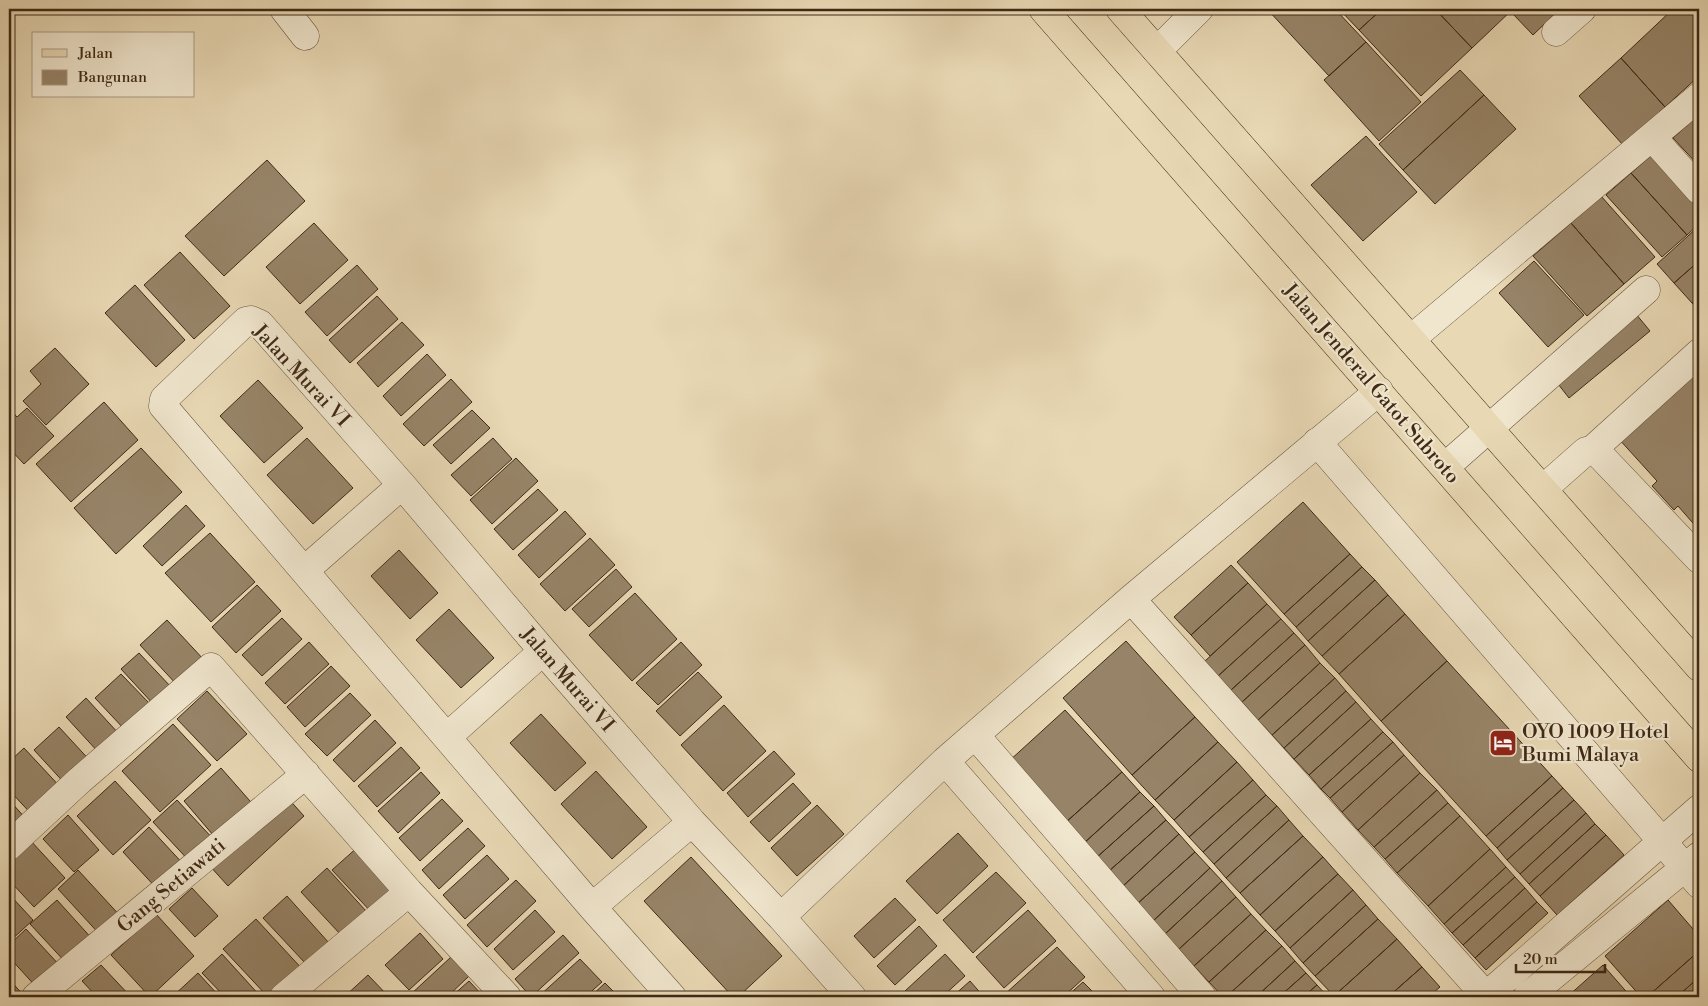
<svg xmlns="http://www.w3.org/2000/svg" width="1708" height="1006" viewBox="0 0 1708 1006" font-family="'Libre Bodoni',serif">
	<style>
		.building { fill: #978468; stroke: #3f2a16 }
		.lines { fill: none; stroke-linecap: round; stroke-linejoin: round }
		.minor-casing { stroke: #69563e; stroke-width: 29 }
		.major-casing { stroke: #3f2a16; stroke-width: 29 }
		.minor { stroke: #f0e6ce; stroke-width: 28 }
		.major { stroke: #e8d8b4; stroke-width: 28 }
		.labels { text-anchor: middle; stroke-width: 4.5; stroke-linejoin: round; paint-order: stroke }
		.street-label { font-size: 20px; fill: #3f2a16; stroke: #f0e6ce }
		.poi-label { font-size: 20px; fill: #3f2a16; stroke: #f0e6ce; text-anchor: start }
	</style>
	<rect width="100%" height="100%" fill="#e8d8b4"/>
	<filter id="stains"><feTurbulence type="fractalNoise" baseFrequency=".004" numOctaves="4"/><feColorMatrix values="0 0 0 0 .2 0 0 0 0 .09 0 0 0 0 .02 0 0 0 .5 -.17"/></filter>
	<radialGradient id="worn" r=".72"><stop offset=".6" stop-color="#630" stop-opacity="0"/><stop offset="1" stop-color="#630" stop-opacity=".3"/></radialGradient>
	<path class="building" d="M9,9h8l-8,7z
		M1267,9h68l31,33 -37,34z
		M1339,9h43l-23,21z
		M1382,9h53l37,39 -51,48 -62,-66z
		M1435,9h78l-41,39z
		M1519,9h41l-27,26 -20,-21z
		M1673,9h17l9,9v58l-34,31 -44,-49z
		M1690,9h9v9z
		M1366,42l55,60 -42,39 -55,-61z
		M1621,58l44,49 -42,38 -44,-49z
		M1460,70l24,25 -81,75 -24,-26z
		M1484,95l32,34 -81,75 -32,-34z
		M1696,117l3,4v45l-26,-28z
		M1366,136l51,56 -54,49 -52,-56z
		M1654,153l45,51v20l-12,11 -56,-62z
		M267,160l38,41 -81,75 -39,-40z
		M1631,173l56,62 -25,22 -56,-62z
		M1601,196l54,61 -31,27 -53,-61z
		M314,223l34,37 -48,44 -34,-37z
		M1571,223l53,61 -37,32 -54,-60z
		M1699,226v35l-25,22 -17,-19z
		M180,252l50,54 -36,33 -50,-54z
		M1534,261l50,54 -36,32 -49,-54z
		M1699,261v35l-7,7 -18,-20z
		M357,265l21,24 -51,47 -22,-24z
		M135,285l50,55 -29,27 -51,-54z
		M377,296l21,23 -48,44 -21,-23z
		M1699,296v15l-7,-8z
		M1631,308l19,23 -81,67 -18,-23z
		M402,322l22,23 -46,42 -21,-24z
		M55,348l34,36 -43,41 -23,-24 18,-17 -11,-13z
		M427,354l19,21 -45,41 -18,-20z
		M1699,364v166l-21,-24 -4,4 -22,-24 5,-5 -39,-43z
		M451,379l21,23 -48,44 -21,-22z
		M258,380l45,48 -39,35 -44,-47z
		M104,402l34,38 -67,62 -35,-38z
		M9,408l8,9 10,-9 27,28 -30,28 -15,-16z
		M472,410l18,18 -39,36 -18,-19z
		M307,438l46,50 -40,36 -46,-49z
		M493,438l19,21 -41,37 -20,-21z
		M141,448l41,44 -66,62 -42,-46z
		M516,458l22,23 -46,43 -22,-24z
		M538,489l20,21 -45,40 -19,-21z
		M1303,502l47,52 -66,60 -47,-52z
		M186,505l19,21 -43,40 -19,-20z
		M565,511l21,23 -47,44 -21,-23z
		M210,533l45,49 -44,40 -46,-49z
		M590,538l25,27 -50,46 -25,-27z
		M399,550l39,43 -28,26 -39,-43z
		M1350,554l12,13 -66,60 -12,-13z
		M1231,565l17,18 -57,52 -17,-18z
		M1362,567l13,13 -67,61 -12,-14z
		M616,569l16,18 -43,40 -17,-18z
		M1375,580l13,15 -66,61 -14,-15z
		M1248,583l19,21 -57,52 -19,-21z
		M257,585l24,26 -45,42 -24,-26z
		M635,593l42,46 -45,42 -43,-46z
		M1388,595l17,19 -66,60 -17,-18z
		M1267,604l14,15 -63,57 -13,-15z
		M449,609l45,49 -33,30 -45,-48z
		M1405,614l42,47 -66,60 -42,-47z
		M282,618l20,21 -40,37 -20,-21z
		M1281,619l13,14 -63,57 -13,-14z
		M167,620l38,41 -27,25 -38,-41z
		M1294,633l11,12 -63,57 -11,-12z
		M1126,641l69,76 -63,58 -69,-77z
		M309,642l20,22 -44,40 -20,-21z
		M681,642l21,23 -44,40 -22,-22z
		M1305,645l15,18 -62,57 -16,-18z
		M139,653l33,35 -18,17 -33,-36z
		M1447,661l105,115 -66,60 -105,-115z
		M1320,663l15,15 -63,57 -14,-15z
		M331,666l19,20 -45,41 -18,-20z
		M698,672l24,25 -42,39 -24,-25z
		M121,674l30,31 -26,25 -30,-32z
		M1335,678l11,13 -62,57 -12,-13z
		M207,691l40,43 -30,27 -40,-42z
		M1346,691l10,11 -62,57 -10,-11z
		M350,693l21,22 -44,41 -22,-22z
		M86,698l34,37 -20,19 -34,-37z
		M1356,702l15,17 -62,56 -15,-16z
		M724,705l42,46 -43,40 -42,-46z
		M1065,710l57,62 -57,51 -57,-61z
		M541,714l45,49 -31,28 -45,-48z
		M1195,717l23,25 -63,58 -23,-25z
		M1371,719l12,13 -62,57 -12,-14z
		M375,720l21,23 -42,39 -21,-22z
		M173,724l38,41 -51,47 -38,-41z
		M59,727l35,38 -25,23 -35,-38z
		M1383,732l10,10 -63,56 -9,-9z
		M1218,742l19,20 -63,58 -19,-20z
		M1393,742l11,13 -62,57 -12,-14z
		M401,747l19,21 -43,39 -19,-21z
		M24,748l41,44 -29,27 -27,-29v-28z
		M774,751l21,23 -47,43 -21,-24z
		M1404,755l16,18 -62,57 -16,-18z
		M1237,762l16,18 -64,57 -15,-17z
		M221,768l36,41 -38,33 -35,-41z
		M596,771l51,56 -35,32 -51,-55z
		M421,772l19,21 -42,40 -20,-22z
		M1122,772l18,20 -57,52 -18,-21z
		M1420,773l17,17 -63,57 -16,-17z
		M1552,776l11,12 -66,60 -11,-12z
		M1253,780l13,15 -63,57 -14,-15z
		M115,781l36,39 -38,35 -36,-39z
		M793,783l18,20 -42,39 -19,-20z
		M1563,788l11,12 -67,60 -10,-12z
		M1437,790l11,13 -63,56 -11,-12z
		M1140,792l14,14 -58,52 -13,-14z
		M285,795l19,21 -76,70 -19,-21z
		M1266,795l11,11 -63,58 -11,-12z
		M442,799l21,22 -43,40 -21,-23z
		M9,800l20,22 -20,19z
		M177,800l39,42 -24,22 -39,-42z
		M1574,800l12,13 -66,61 -13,-14z
		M1448,803l12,13 -63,57 -12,-14z
		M817,805l27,29 -47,42 -26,-28z
		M1154,806l12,14 -58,52 -12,-14z
		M1277,806l12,14 -63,58 -12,-14z
		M1586,813l9,11 -66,60 -9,-10z
		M68,815l31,35 -25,22 -31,-33z
		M1460,816l30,33 -62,57 -31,-33z
		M1166,820l13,14 -57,53 -14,-15z
		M1289,820l14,16 -63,57 -14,-15z
		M1595,824l11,11 -66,61 -11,-12z
		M149,827l37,40 -27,24 -36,-39z
		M468,828l17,18 -46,43 -17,-19z
		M958,833l30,33 -51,48 -31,-33z
		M1179,834l16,18 -58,52 -15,-17z
		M1606,835l18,20 -67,60 -17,-19z
		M1303,836l20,21 -63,58 -20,-22z
		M30,840l35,38 -31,29 -25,-27v-20z
		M359,846l40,44 -26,24 -41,-44z
		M1490,849l16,18 -62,57 -16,-18z
		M1195,852l15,16 -57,53 -16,-17z
		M487,855l22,24 -44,40 -22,-24z
		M691,857l91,99 -44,41h-5l-89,-96z
		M1323,857l15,17 -63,57 -15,-16z
		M1506,867l9,10 -63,56 -8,-9z
		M327,868l39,43 -25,24 -40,-43z
		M1210,868l12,13 -57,53 -12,-13z
		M78,870l45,49 -20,19 -45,-49z
		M996,872l30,31 -53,50 -30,-33z
		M1338,874l15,16 -63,58 -15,-17z
		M1515,877l10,11 -62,57 -11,-12z
		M516,880l20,21 -49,46 -20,-22z
		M1222,881l14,16 -57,52 -14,-15z
		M192,888l26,28 -23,21 -26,-28z
		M1525,888l12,14 -62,56 -12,-13z
		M1353,890l13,15 -63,58 -13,-15z
		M9,894l24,26 -24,22z
		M287,896l42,47 -23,21 -43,-46z
		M1236,897l15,17 -57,52 -15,-17z
		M895,898l21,22 -42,38 -20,-22z
		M57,900l38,42 -26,24 -39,-42z
		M1668,900l31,36v15l-52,46h-6l-36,-41z
		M1537,902l11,11 -62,57 -11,-12z
		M1366,905l12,14 -63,57 -12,-13z
		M535,910l20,22 -42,38 -19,-21z
		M1028,910l28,31 -52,47 -28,-31z
		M156,914l38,42 -44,41 -39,-42z
		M1251,914l15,16 -57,52 -15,-16z
		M256,919l49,53 -28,25h-9l-45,-48z
		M1378,919l19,20 -63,57 -19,-20z
		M919,926l18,20 -42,39 -18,-19z
		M26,929l37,40 -24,21 -30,-33v-12z
		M1266,930l16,16 -56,51h-3l-14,-15z
		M420,933l23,26 -34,31 -24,-25z
		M563,935l16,18 -48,44 -16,-18z
		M1397,939l25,28 -34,30h-53l-1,-1z
		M1282,946l13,15 -39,36h-30z
		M1057,947l28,30 -22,20h-55l-3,-3z
		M1699,951v26l-22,20h-30z
		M222,954l39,43h-36l-23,-24z
		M945,954l20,22 -23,21h-31l-6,-6z
		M451,957l18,19 -22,21h-35l-2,-2z
		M580,959l22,23 -17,15h-47z
		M1295,961l11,12 -27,24h-23z
		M101,965l30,32h-34l-15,-16z
		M1603,965l28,32h-64z
		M1422,967l18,20 -12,10h-40z
		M198,973l22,24h-48z
		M1306,973l11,12 -14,12h-24z
		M368,975l21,22h-45z
		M1699,977v20h-22z
		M9,979l16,18h-16z
		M469,981l15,16h-33z
		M970,981l14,16h-32z
		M1083,982l15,15h-32z
		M605,983l14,14h-29z
		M1317,985l10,11 -24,1z"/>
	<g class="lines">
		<defs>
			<path id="minor" d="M284,9l21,27
				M1556,32l26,-23
				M1157,51l42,-42
				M1652,137l47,53
				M1411,339l288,-242
				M1317,442l382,442
				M1592,450l107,-97
				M1445,467l201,-177
				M1543,489l43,-38 6,-1 5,2 102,107
				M305,570l97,-85
				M1131,599l356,398
				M975,735l227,262
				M447,737l96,-86
				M945,761l206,236
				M9,846l71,-66 131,-113 198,225 98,105
				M592,907l100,-85
				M781,917l164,-156 186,-162 248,-208
				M36,997l270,-223
				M284,997l125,-105
				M672,997l-80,-90 -429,-501 1,-7 82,-78 5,-1 9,4 142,161 141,166 149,171 89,95 71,80
				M1485,997l214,-188
				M1527,997l172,-141"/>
			<path id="major" d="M1043,9l656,749
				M1120,9l579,658"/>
		</defs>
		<use href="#minor" class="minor-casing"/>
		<use href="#major" class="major-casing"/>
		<use href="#minor" class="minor"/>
		<use href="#major" class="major"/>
	</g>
	<defs>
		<symbol id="hotel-square" viewBox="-11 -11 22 22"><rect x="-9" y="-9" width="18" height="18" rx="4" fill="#8f2418" stroke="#f0e6ce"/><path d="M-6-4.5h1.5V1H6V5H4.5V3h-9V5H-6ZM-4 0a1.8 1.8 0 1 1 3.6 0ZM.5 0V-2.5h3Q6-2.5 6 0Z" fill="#fff"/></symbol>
	</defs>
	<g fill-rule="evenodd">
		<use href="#hotel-square" x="1487" y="727" width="32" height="32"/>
	</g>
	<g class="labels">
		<g class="street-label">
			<text transform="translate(302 375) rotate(47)" y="7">Jalan Murai VI</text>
			<text transform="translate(1372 383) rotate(49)" y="7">Jalan Jenderal Gatot Subroto</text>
			<text transform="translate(568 679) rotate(49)" y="7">Jalan Murai VI</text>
			<text transform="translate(171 885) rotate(-40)" y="7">Gang Setiawati</text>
		</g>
		<g class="poi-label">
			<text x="1522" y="738">OYO 1009 Hotel<tspan x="1522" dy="23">Bumi Malaya</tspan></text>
		</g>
	</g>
	<rect width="1708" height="1006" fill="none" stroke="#e8d8b4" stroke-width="30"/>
	<rect x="10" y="10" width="1688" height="986" fill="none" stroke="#3f2a16" stroke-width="2.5"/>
	<rect x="15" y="15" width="1678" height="976" fill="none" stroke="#3f2a16"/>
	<rect x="32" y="32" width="162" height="65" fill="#f0e6ce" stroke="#a99b84"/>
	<rect x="42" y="49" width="25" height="8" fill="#e8d8b4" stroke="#a99b84"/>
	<text x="78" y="58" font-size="15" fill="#3f2a16">Jalan</text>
	<rect x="42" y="70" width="25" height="15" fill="#978468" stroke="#a99b84"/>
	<text x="78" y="82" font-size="15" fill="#3f2a16">Bangunan</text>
	<path d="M1516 964v8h89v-8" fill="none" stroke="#3f2a16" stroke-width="2.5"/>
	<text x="1523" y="964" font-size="15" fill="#3f2a16" stroke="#f0e6ce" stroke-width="4" paint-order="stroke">20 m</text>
	<rect width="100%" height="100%" filter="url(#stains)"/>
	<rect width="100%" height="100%" fill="url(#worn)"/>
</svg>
